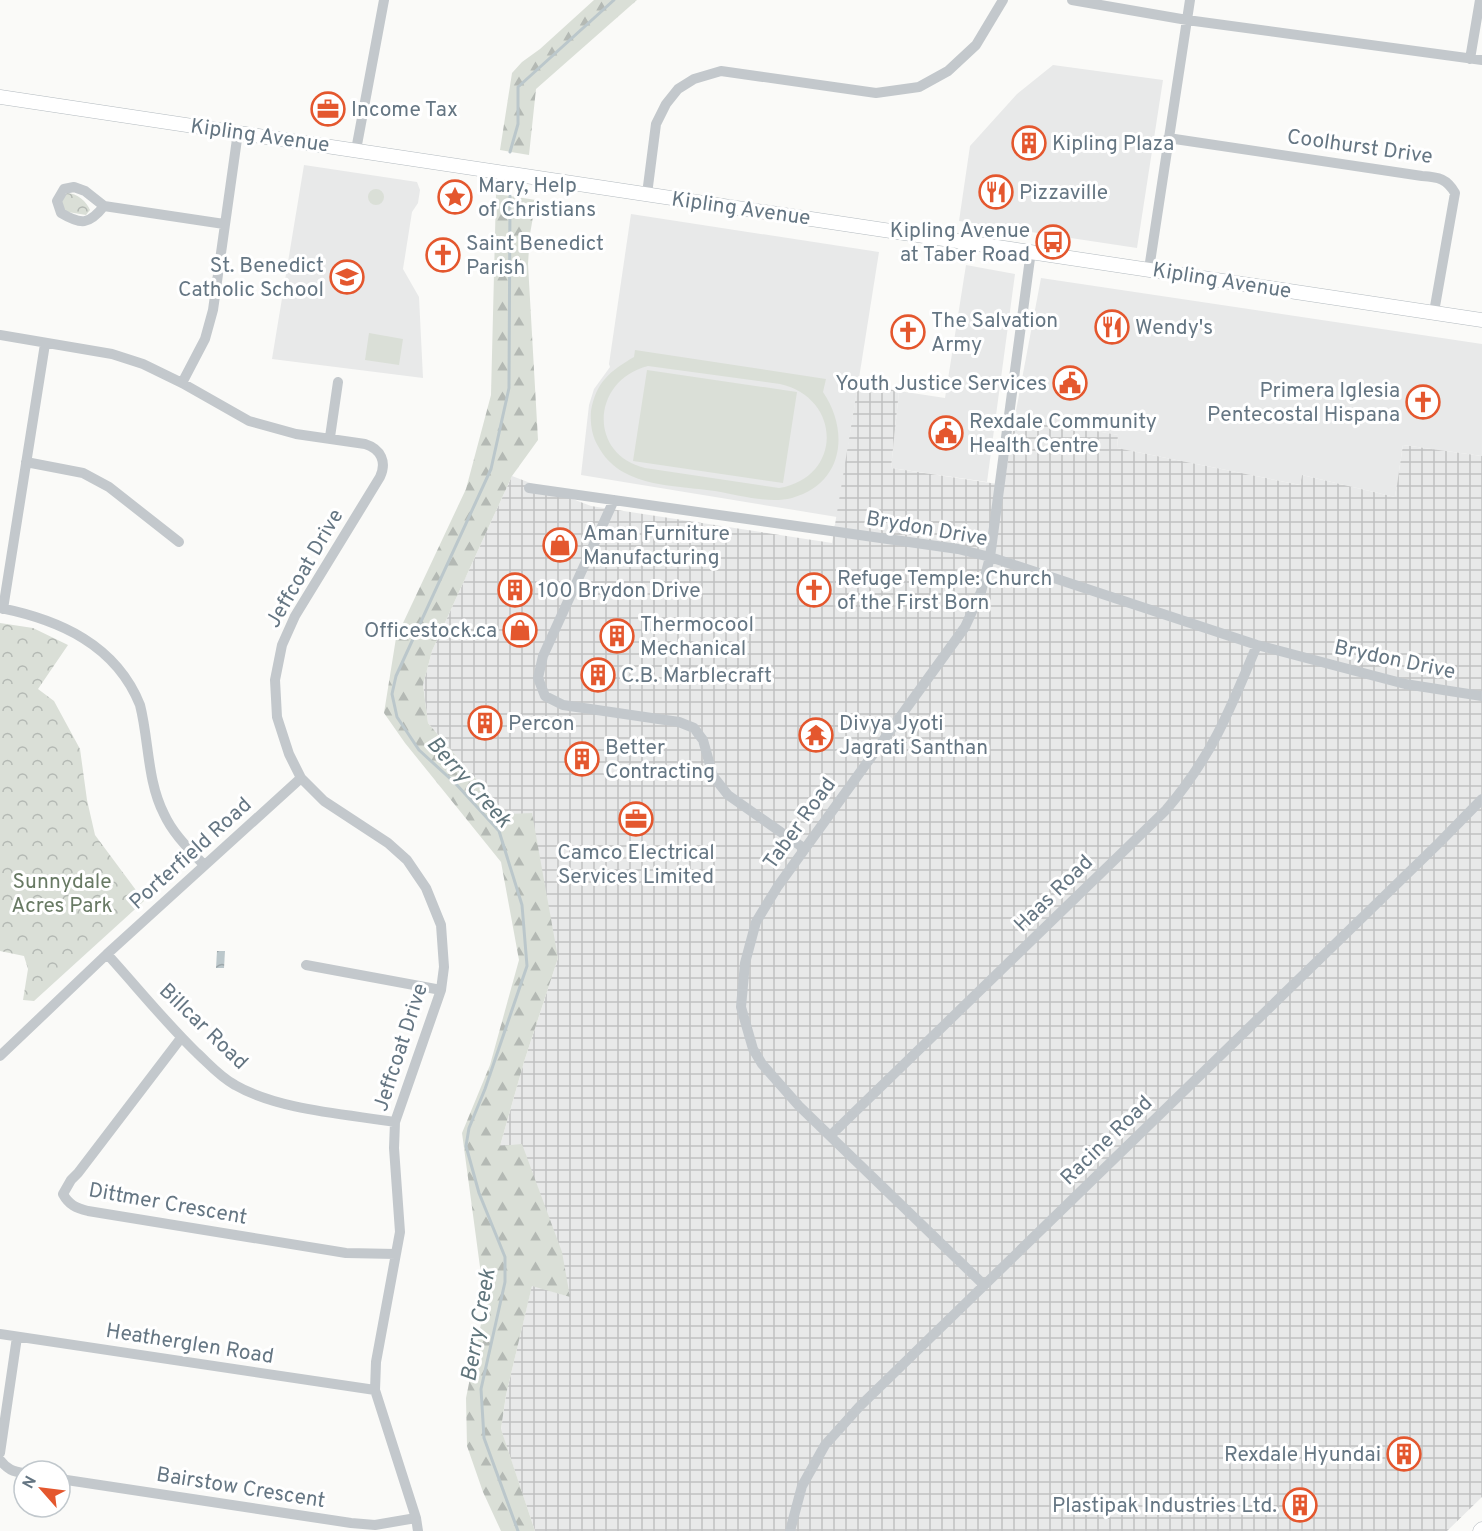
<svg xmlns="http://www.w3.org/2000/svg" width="1482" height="1531" viewBox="0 0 1482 1531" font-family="Overpass,sans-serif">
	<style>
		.built { fill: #e8e9e9 }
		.industrial { fill: url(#industrial-grid) }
		.green { fill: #dadfd7; fill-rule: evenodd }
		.forest { fill: url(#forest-firs) }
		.park { fill: url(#park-crowns) }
		.water { fill: url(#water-waves) }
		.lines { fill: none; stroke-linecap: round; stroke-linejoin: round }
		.stream { stroke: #bbc7cb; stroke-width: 3 }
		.secondary-casing { stroke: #b3babf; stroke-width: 15 }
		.minor { stroke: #c3c8cc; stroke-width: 10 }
		.secondary { stroke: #fff; stroke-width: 14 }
		.labels { text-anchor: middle; stroke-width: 6; stroke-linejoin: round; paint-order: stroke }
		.poi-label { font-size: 21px; fill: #657683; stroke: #fff; text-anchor: start }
		.street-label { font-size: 21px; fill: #657683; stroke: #fff }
		.park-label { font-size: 21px; fill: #687a64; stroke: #fff }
		.water-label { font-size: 22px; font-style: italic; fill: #60757c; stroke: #fff }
	</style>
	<defs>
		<pattern id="industrial-grid" width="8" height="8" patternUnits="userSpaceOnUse" patternTransform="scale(1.5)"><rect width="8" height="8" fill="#e8e9e9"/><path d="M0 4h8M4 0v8" fill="none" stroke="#c0c1c2"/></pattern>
		<pattern id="forest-firs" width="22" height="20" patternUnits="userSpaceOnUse" patternTransform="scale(1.5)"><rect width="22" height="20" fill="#dadfd7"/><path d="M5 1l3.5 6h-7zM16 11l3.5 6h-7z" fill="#b4b9b4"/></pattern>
		<pattern id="park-crowns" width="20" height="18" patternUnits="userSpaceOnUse" patternTransform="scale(1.5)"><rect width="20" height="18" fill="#dadfd7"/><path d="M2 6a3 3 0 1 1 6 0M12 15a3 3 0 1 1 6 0" fill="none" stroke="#b4b9b4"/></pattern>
		<pattern id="water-waves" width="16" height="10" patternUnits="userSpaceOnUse" patternTransform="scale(1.5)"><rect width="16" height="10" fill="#bbc7cb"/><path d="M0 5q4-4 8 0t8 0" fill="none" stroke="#9ca6aa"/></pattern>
	</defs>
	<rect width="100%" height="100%" fill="#fafaf8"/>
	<path class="built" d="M1053,65l110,15 -26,168 -178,-27 11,-75 47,-52z
		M304,165l113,17 3,8 -2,13 -6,9 -9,57 16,28 4,81 -151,-19z
		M631,214l248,38 -42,265 -256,-42 8,-70 5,-16 16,-22 -1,-3z
		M966,265l49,9 -28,208 -96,-14 8,-77 46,7z
		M1041,278l441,66v112l-79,-11 -8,52 -93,-22 -2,10 -183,-37 1,-13 -103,-19z"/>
	<path class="industrial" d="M858,384l41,7 -8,77 113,17 11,-69 103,19 -1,13 183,37 2,-10 93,22 8,-52 79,11v1041l-35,34h-912l-34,-101 5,-35 26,-110 38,12 -70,-151 24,-84 34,-104 -52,-144 -78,-91 -5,-38 9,-34 80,-175 79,30 241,37z"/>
	<path class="green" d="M368 197a8 8 0 1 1 16 0a8 8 0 1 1-16 0Z
		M369,333l34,6 -4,26 -34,-5z
		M635,350l191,29 -3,13c27,40 20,92 -31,106 -24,6 -53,-3 -77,-7 -41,-6 -95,-3 -117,-45 -6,-10 -8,-23 -7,-35 5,-29 19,-40 43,-54zM648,366l132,18c62,14 63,93 -1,104l-134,-20c-58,-14 -53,-88 3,-102z
		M647,370l150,22 -14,91 -150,-22z"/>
	<path class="forest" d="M594,0h43l-101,89 -7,66 -29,-5 12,-77 10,-11 18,-13z
		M496,194l40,6 -6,34 -2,30 10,176 -26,36 -80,175 -9,34 5,38 78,91 26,-1 26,145 -34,104 -24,84 22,-2 40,108 8,45 -38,-11 -26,109 -5,34 34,102h-34l-18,-39 -16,-46 -1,-48 19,-94 -23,-171 28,-68 29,-105 -18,-98 -96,-119 -21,-30 12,-75 70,-149 25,-94z"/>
	<path class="park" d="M67,193c10,0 20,9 23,17l-4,5 -18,-3 -5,-3 -2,-11z
		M0,623l33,5 35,17 -30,44 16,12 26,48 7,51 8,35 49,66 -110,100 -11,-1 5,-31 -4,-13 -24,-5z"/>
	<path class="water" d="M217,951h8l-1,17h-8z"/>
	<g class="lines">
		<path class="stream" d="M510,152l8,-28v-37l96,-87
			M510,196l-1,192 -18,81 -95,207 -4,18 5,23 22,33 37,34 43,47 23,74 5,61 -42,123 -16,39 -3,18 13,47 26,64v25l-24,107 3,49 34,93"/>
		<defs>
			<path id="secondary" d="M0,97l1482,223
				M1480,1531l2,-2"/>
		</defs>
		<use href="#secondary" class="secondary-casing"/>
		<path class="minor" d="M1072,0l115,20 295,40
			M1470,59l10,-59
			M1168,138l254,38c17,1 25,3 33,17l-21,119
			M356,150l28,-150
			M647,194l9,-70 10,-20 12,-15 16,-10 27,-8 155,22 43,-6 29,-16 28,-26 27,-45
			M104,206c-15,19 -23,19 -43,7l-4,-12 7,-12 10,-2 11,4 19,15 120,18
			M1149,269l41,-269
			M0,335l112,19 31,10 39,19 67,38 47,13 69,10c16,5 22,18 15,33l-85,139 -13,29 -7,35 2,37 12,37 12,24 23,23 64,42 19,17 19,28 15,37 3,42 -3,23 -46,132 -1,26 6,84 -24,130 -1,28 41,128 2,13
			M182,383l23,-44 8,-29 25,-178
			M330,437l8,-55
			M26,462l57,11 26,14 70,55
			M529,488l429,61 32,8 267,88 148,39 77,12
			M614,500l-71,156 -5,22 7,18 18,9 116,17 15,6 9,12 10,36 15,19 77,54
			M0,608c60,12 116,37 140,97 9,35 7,76 24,109 9,20 26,36 40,51
			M3,609l42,-265
			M107,954c30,33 58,68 90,99 12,11 23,24 38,32 43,25 110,29 160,37
			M306,965l135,25
			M181,1038l-103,135 -7,7 -8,14c6,11 13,14 25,17l258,42 50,1
			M0,1056l107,-102 194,-176
			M831,1135l335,-325c46,-54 64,-100 91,-165
			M984,1285l-185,-179 -37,-42 -9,-15 -12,-42 4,-44 11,-41 22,-36 187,-259 16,-35 9,-35 41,-306
			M0,1334l375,56
			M0,1453l17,-116
			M0,1460c7,9 13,12 24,13
			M60,1479l291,44 24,2 41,-7
			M790,1531l12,-45 23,-41 34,-38 581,-565 42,-43"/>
		<use href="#secondary" class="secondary"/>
	</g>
	<defs>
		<symbol id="office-ring" viewBox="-11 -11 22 22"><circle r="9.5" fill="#fff" stroke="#e4572e" stroke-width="1.5"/><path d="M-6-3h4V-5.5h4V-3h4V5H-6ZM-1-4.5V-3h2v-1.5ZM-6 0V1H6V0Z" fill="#e4572e"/></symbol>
		<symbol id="building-ring" viewBox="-11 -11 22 22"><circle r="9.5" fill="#fff" stroke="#e4572e" stroke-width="1.5"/><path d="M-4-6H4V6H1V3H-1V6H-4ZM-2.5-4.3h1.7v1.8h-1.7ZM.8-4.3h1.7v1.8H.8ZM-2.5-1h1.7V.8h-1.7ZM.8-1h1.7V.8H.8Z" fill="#e4572e"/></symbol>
		<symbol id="restaurant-ring" viewBox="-11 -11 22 22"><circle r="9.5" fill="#fff" stroke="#e4572e" stroke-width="1.5"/><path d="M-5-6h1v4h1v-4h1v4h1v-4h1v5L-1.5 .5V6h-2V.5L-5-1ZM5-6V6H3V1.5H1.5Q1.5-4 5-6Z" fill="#e4572e"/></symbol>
		<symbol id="sight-ring" viewBox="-11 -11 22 22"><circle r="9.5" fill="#fff" stroke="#e4572e" stroke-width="1.5"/><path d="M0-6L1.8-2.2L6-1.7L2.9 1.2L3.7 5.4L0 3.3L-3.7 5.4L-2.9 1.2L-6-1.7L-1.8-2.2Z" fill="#e4572e"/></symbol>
		<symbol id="bus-ring" viewBox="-11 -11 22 22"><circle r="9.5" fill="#fff" stroke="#e4572e" stroke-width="1.5"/><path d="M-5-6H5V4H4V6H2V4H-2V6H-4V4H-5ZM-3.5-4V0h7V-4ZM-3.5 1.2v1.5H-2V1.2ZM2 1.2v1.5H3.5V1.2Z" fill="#e4572e"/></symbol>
		<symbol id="church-ring" viewBox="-11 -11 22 22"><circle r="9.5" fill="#fff" stroke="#e4572e" stroke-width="1.5"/><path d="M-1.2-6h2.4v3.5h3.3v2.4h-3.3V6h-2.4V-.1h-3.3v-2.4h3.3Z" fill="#e4572e"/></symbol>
		<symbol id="school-ring" viewBox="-11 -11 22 22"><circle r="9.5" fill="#fff" stroke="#e4572e" stroke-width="1.5"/><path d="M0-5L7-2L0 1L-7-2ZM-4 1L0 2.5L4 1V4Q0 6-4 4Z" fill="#e4572e"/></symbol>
		<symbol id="civic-ring" viewBox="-11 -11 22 22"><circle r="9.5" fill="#fff" stroke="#e4572e" stroke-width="1.5"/><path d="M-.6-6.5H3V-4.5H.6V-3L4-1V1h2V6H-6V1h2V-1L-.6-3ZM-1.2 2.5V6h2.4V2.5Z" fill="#e4572e"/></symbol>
		<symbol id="shop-ring" viewBox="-11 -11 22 22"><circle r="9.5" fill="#fff" stroke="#e4572e" stroke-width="1.5"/><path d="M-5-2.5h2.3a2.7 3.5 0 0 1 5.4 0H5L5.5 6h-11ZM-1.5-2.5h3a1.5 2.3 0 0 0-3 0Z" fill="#e4572e"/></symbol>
		<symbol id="temple-ring" viewBox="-11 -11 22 22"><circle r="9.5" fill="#fff" stroke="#e4572e" stroke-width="1.5"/><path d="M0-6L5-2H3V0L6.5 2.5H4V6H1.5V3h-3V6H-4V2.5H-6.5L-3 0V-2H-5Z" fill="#e4572e"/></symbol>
	</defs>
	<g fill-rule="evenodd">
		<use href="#office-ring" x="309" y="90" width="38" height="38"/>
		<use href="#building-ring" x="1010" y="124" width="38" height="38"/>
		<use href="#restaurant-ring" x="977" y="173" width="38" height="38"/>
		<use href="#sight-ring" x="436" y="178" width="38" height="38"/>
		<use href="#bus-ring" x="1034" y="223" width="38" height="38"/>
		<use href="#church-ring" x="424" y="236" width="38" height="38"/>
		<use href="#school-ring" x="328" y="258" width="38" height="38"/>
		<use href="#restaurant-ring" x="1093" y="308" width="38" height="38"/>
		<use href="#church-ring" x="889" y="313" width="38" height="38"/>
		<use href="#civic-ring" x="1051" y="364" width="38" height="38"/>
		<use href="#church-ring" x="1404" y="383" width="38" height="38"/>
		<use href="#civic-ring" x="927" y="414" width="38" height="38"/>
		<use href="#shop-ring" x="541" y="526" width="38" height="38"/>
		<use href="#building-ring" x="496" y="571" width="38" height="38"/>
		<use href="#church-ring" x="795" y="571" width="38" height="38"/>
		<use href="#shop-ring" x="501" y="611" width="38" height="38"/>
		<use href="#building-ring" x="598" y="617" width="38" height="38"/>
		<use href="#building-ring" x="579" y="656" width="38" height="38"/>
		<use href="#building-ring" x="466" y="704" width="38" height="38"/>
		<use href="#temple-ring" x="797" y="716" width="38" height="38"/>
		<use href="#building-ring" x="563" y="740" width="38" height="38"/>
		<use href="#office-ring" x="617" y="800" width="38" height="38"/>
		<use href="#building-ring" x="1385" y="1435" width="38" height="38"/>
		<use href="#building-ring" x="1281" y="1486" width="38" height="38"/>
	</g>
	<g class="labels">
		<g class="poi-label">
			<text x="351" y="116">Income Tax</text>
			<text x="1052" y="150">Kipling Plaza</text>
			<text x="478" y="192">Mary, Help<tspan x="478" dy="24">of Christians</tspan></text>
			<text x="1019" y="199">Pizzaville</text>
			<text x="1030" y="237" text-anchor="end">Kipling Avenue<tspan x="1030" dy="24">at Taber Road</tspan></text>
			<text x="466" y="250">Saint Benedict<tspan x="466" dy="24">Parish</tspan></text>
			<text x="324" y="272" text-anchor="end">St. Benedict<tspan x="324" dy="24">Catholic School</tspan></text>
			<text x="931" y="327">The Salvation<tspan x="931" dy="24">Army</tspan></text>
			<text x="1135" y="334">Wendy's</text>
			<text x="1047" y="390" text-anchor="end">Youth Justice Services</text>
			<text x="1400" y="397" text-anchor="end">Primera Iglesia<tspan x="1400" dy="24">Pentecostal Hispana</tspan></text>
			<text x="969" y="428">Rexdale Community<tspan x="969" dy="24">Health Centre</tspan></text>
			<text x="583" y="540">Aman Furniture<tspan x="583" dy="24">Manufacturing</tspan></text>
			<text x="837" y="585">Refuge Temple: Church<tspan x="837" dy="24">of the First Born</tspan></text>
			<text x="538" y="597">100 Brydon Drive</text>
			<text x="640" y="631">Thermocool<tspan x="640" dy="24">Mechanical</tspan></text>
			<text x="497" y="637" text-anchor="end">Officestock.ca</text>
			<text x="621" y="682">C.B. Marblecraft</text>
			<text x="508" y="730">Percon</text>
			<text x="839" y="730">Divya Jyoti<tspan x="839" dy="24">Jagrati Santhan</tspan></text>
			<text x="605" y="754">Better<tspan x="605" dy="24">Contracting</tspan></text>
			<text x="636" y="859" text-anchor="middle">Camco Electrical<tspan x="636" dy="24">Services Limited</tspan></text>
			<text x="1381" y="1461" text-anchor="end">Rexdale Hyundai</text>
			<text x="1277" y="1512" text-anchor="end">Plastipak Industries Ltd.</text>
		</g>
		<g class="street-label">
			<text transform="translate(260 135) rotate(8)" y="7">Kipling Avenue</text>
			<text transform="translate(1360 146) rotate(8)" y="7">Coolhurst Drive</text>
			<text transform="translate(741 208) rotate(8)" y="7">Kipling Avenue</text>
			<text transform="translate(1222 280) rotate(9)" y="7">Kipling Avenue</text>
			<text transform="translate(927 528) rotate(10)" y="7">Brydon Drive</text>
			<text transform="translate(304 568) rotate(-60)" y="7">Jeffcoat Drive</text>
			<text transform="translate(1395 659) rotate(12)" y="7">Brydon Drive</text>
			<text transform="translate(799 823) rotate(-54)" y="7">Taber Road</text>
			<text transform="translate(190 853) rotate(-42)" y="7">Porterfield Road</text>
			<text transform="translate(1053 893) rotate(-44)" y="7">Haas Road</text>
			<text transform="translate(204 1026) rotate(44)" y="7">Billcar Road</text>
			<text transform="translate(400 1047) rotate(-72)" y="7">Jeffcoat Drive</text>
			<text transform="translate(1106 1140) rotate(-44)" y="7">Racine Road</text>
			<text transform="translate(168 1203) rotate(10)" y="7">Dittmer Crescent</text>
			<text transform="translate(190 1343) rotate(9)" y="7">Heatherglen Road</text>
			<text transform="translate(241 1487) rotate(9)" y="7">Bairstow Crescent</text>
		</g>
		<g class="park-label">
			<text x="62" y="888">Sunnydale<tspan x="62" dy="24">Acres Park</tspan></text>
		</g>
		<g class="water-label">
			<text transform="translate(470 781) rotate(48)" y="8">Berry Creek</text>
			<text transform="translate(477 1325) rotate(-80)" y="8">Berry Creek</text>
		</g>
	</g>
	<g transform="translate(42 1489) rotate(298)"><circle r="28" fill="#ffffff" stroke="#c1c8cd" stroke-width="1.5"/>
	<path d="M0-4.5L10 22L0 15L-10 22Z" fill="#e4572e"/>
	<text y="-9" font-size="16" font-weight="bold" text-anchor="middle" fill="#657683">N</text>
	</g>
</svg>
